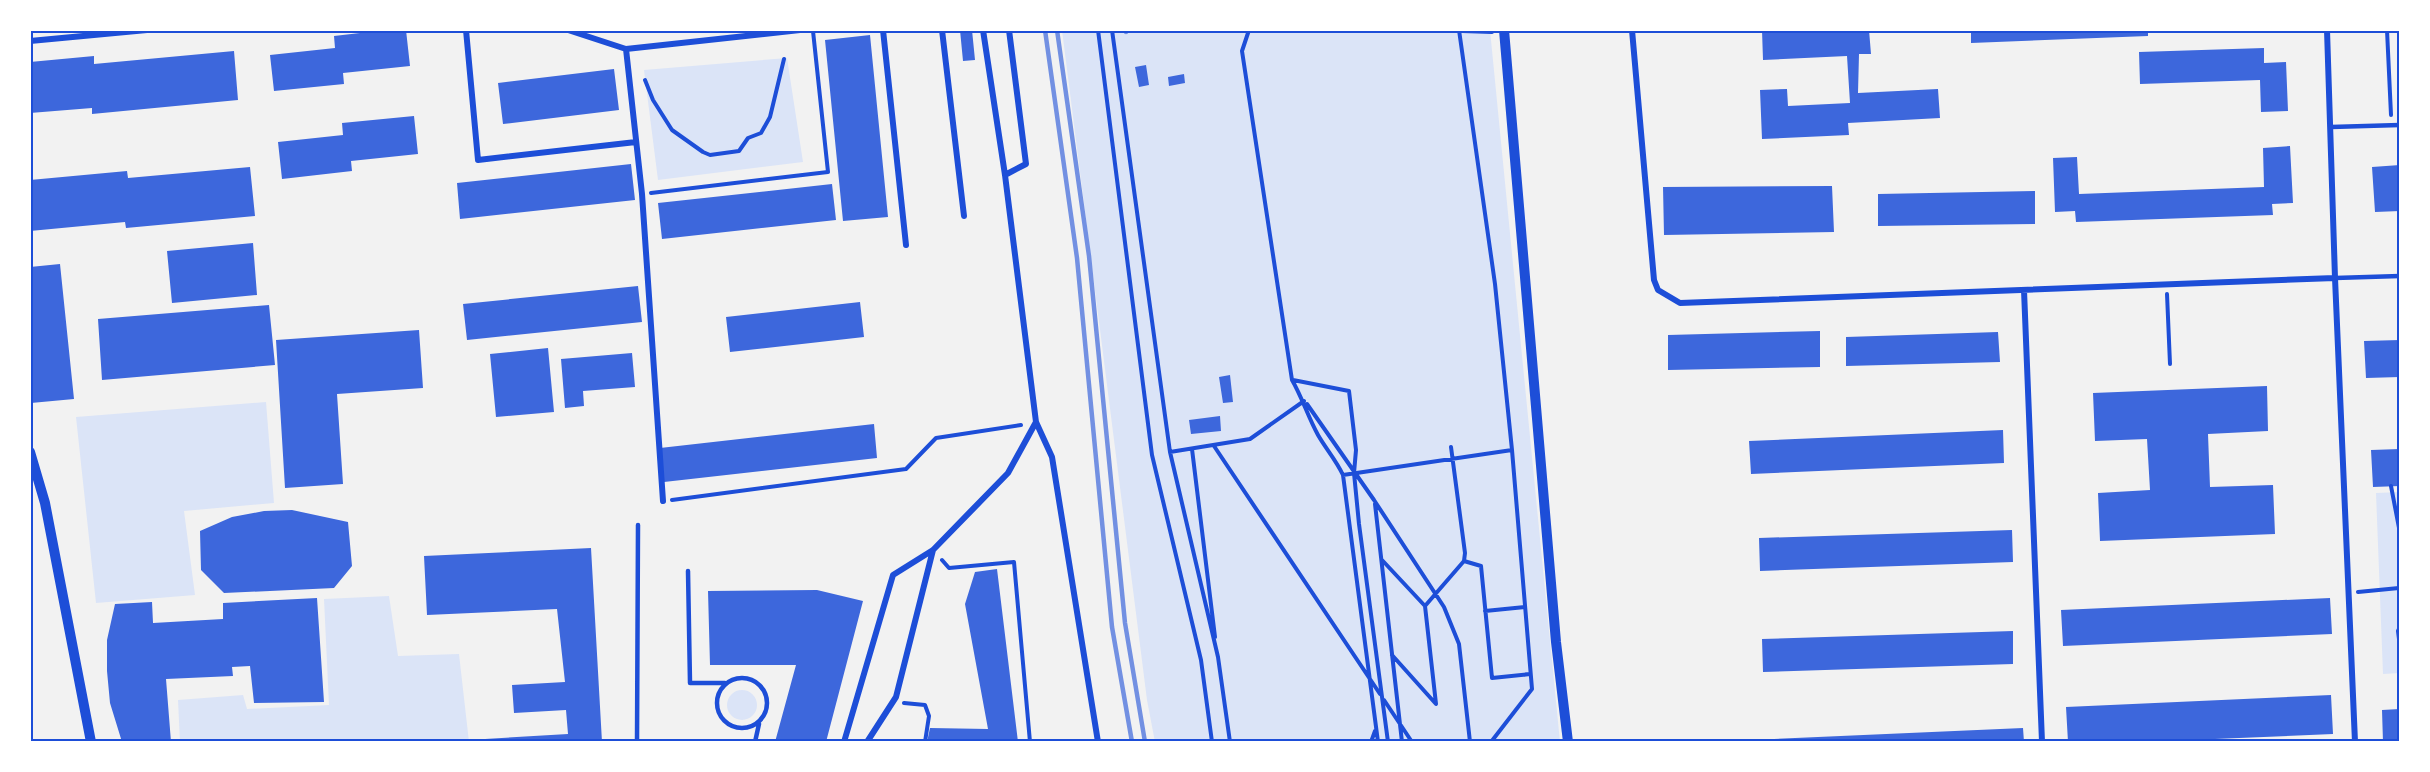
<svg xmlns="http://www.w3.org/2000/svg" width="2430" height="772" viewBox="0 0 2430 772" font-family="'IBM Plex Sans',sans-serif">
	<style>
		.green { fill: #dbe4f7 }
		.building { fill: #3d67dc }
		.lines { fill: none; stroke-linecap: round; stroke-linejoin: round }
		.path { stroke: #1d4ed8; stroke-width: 4 }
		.service { stroke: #1d4ed8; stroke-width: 4.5 }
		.minor { stroke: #1d4ed8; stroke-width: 6 }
		.tertiary { stroke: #1d4ed8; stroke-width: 10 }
		.rail { stroke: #7290e2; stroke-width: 4.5 }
		.neatline { fill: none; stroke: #1d4ed8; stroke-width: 2 }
	</style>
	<rect width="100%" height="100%" fill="#f2f2f2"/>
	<path class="green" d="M1062,30h428l70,712h-405l-8,-42z
		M787,58l16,104 -145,18 -14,-110z
		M266,402l8,101 -90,8 11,84 -99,8 -20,-186z
		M2400,492v181l-17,1 -7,-181z
		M389,596l9,60 61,-2 10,88h-289l-2,-42 65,-5 4,14 82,-4 -5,-106z
		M727 705a15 15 0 1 1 30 0a15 15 0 1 1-30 0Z"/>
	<path class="building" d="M386,30h20l4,36 -67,7 1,11 -70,7 -4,-36 65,-7 -1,-12z
		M960,30h12l3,30 -12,1z
		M1762,30h107l2,24h-12l-1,39 80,-4 2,29 -92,5 1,12 -87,4 -2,-49 27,-1 1,17 62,-3 -3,-47 -84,4z
		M1971,30h177v6l-177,7z
		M870,35l18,182 -45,4 -18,-181z
		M2264,48v15l22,-1 2,49 -27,1 -1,-32 -120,4 -1,-32z
		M234,51l4,49 -146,14v-6l-62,5v-51l64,-6v8z
		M1146,65l3,20 -10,2 -4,-20z
		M614,69l5,41 -116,14 -5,-41z
		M1184,74l1,9 -16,3 -1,-9z
		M414,116l4,38 -67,7 1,10 -70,8 -4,-37 65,-7 -1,-12z
		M2290,146l3,57 -21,1 1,11 -197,7 -1,-11 -20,1 -2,-54 24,-1 2,37 185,-7 -1,-39z
		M631,164l4,36 -175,19 -3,-36z
		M2400,165v46l-25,1 -3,-45z
		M250,167l5,49 -129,12 -1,-6 -95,9v-51l97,-9 1,7z
		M832,184l4,36 -174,19 -4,-36z
		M1832,186l2,46 -170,3 -1,-48z
		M2035,191v33l-157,2v-32z
		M253,243l4,52 -85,8 -5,-52z
		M60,264l14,135 -43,4 -1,-136z
		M638,286l4,36 -175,18 -4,-36z
		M860,302l4,35 -134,15 -4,-35z
		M269,305l6,60 -173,15 -4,-61z
		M419,330l4,58 -86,6 6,90 -58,4 -9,-148z
		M1820,331v36l-152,3v-35z
		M1998,332l2,30 -154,4v-29z
		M2400,340v37l-34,1 -2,-37z
		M548,348l6,64 -58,5 -6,-63z
		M632,353l3,34 -52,4 1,15 -19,2 -4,-49z
		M1230,375l3,27 -10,1 -4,-26z
		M2267,386l1,45 -60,3 2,53 63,-2 2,49 -175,7 -2,-48 52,-3 -3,-51 -52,2 -2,-48z
		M1220,416l1,15 -30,3 -2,-14z
		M874,424l3,34 -213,24 -4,-34z
		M2003,430l1,33 -253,11 -2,-33z
		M2400,449v37l-27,1 -2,-37z
		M292,510l56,12 4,44 -18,22 -110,5 -23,-23 -1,-39 32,-14 32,-6z
		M2012,530l1,32 -253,9 -1,-33z
		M591,548l11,194h-117v-3l83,-5 -2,-24 -52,3 -2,-28 53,-3 -8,-73 -130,6 -3,-59z
		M997,569l21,173h-91l3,-14 58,1 -23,-125 10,-32z
		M817,590l46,11 -37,141h-51l21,-77h-86l-2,-74z
		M317,598l7,104 -70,1 -4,-37 -18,1 1,9 -67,3 5,63h-49l-12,-39 -3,-32v-31l8,-36 37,-2 1,21 70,-4v-16z
		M2330,598l2,36 -269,12 -2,-36z
		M2013,631v33l-250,8 -1,-33z
		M2331,695l2,39 -191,8h-74l-2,-35z
		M2400,709v33h-17l-1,-32z
		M2023,728l1,14h-274v-2z"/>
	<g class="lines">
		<path class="path" d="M1098,30l54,425 49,205 11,82
			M1112,30l58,422
			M1249,30l-7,21 50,329c10,17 16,37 26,55 8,14 18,25 25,40l35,267
			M1433,30l59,2
			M1459,30l36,254 17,166 20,239 -41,53
			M2387,30l4,85
			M645,80l8,20 19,30 31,22 7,3 29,-4 9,-13 13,-5 9,-16 14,-58
			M651,193l177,-21 -15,-141
			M2167,294l3,70
			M1293,380l56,11 7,59 -2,23 5,51 29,218
			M1307,404l67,96 70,107 15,37 11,98
			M1214,446l166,248
			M1451,447l14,106 -1,8 17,5 11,112 38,-4
			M1192,449l23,188
			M1343,475l169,-25
			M2391,486l9,47
			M672,500l234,-31 30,-31 85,-13
			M1375,504l27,238
			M942,560l7,8 65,-6 16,180
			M1382,560l43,46
			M2358,592l41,-4
			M1485,611l40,-4
			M2400,627l-2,4 2,16
			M1392,655l44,49 -11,-98 39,-45
			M1218,657l-48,-205 80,-13 54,-38
			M1218,657l12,85
			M1384,700l28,42
			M904,703l21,2 4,11 -4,26
			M1371,742l4,-11"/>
		<path class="service" d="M2331,127l69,-2
			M2335,278l65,-2
			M688,571l2,112h35
			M717 703a25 25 0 1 1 50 0a25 25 0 1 1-50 0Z
			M637,742l1,-217
			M755,742l4,-18"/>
		<path class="minor" d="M466,30l12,130 158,-18
			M568,30l58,19 174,-19
			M883,30l23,215
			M942,30l22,186
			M983,30l22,145 31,247 16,35 46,285
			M1632,30l22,250 4,10 22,13 655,-25
			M2327,30l8,248 20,464
			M30,41l117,-11
			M626,49l16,145 21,307
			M1005,175l21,-11 -17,-134
			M2024,290l18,452
			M844,742l49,-167 40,-25 75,-77 28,-51
			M867,742l29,-45 37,-147"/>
		<path class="tertiary" d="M1504,30l52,612 12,100
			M30,452l15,51 46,239"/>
		<path class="rail" d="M1045,30l32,228 35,369 20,115
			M1057,30l32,226 36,367 20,119
			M1126,30v2"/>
	</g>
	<rect width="2430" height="772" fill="none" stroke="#ffffff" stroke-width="63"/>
	<rect x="32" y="32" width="2366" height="708" class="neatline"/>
</svg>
